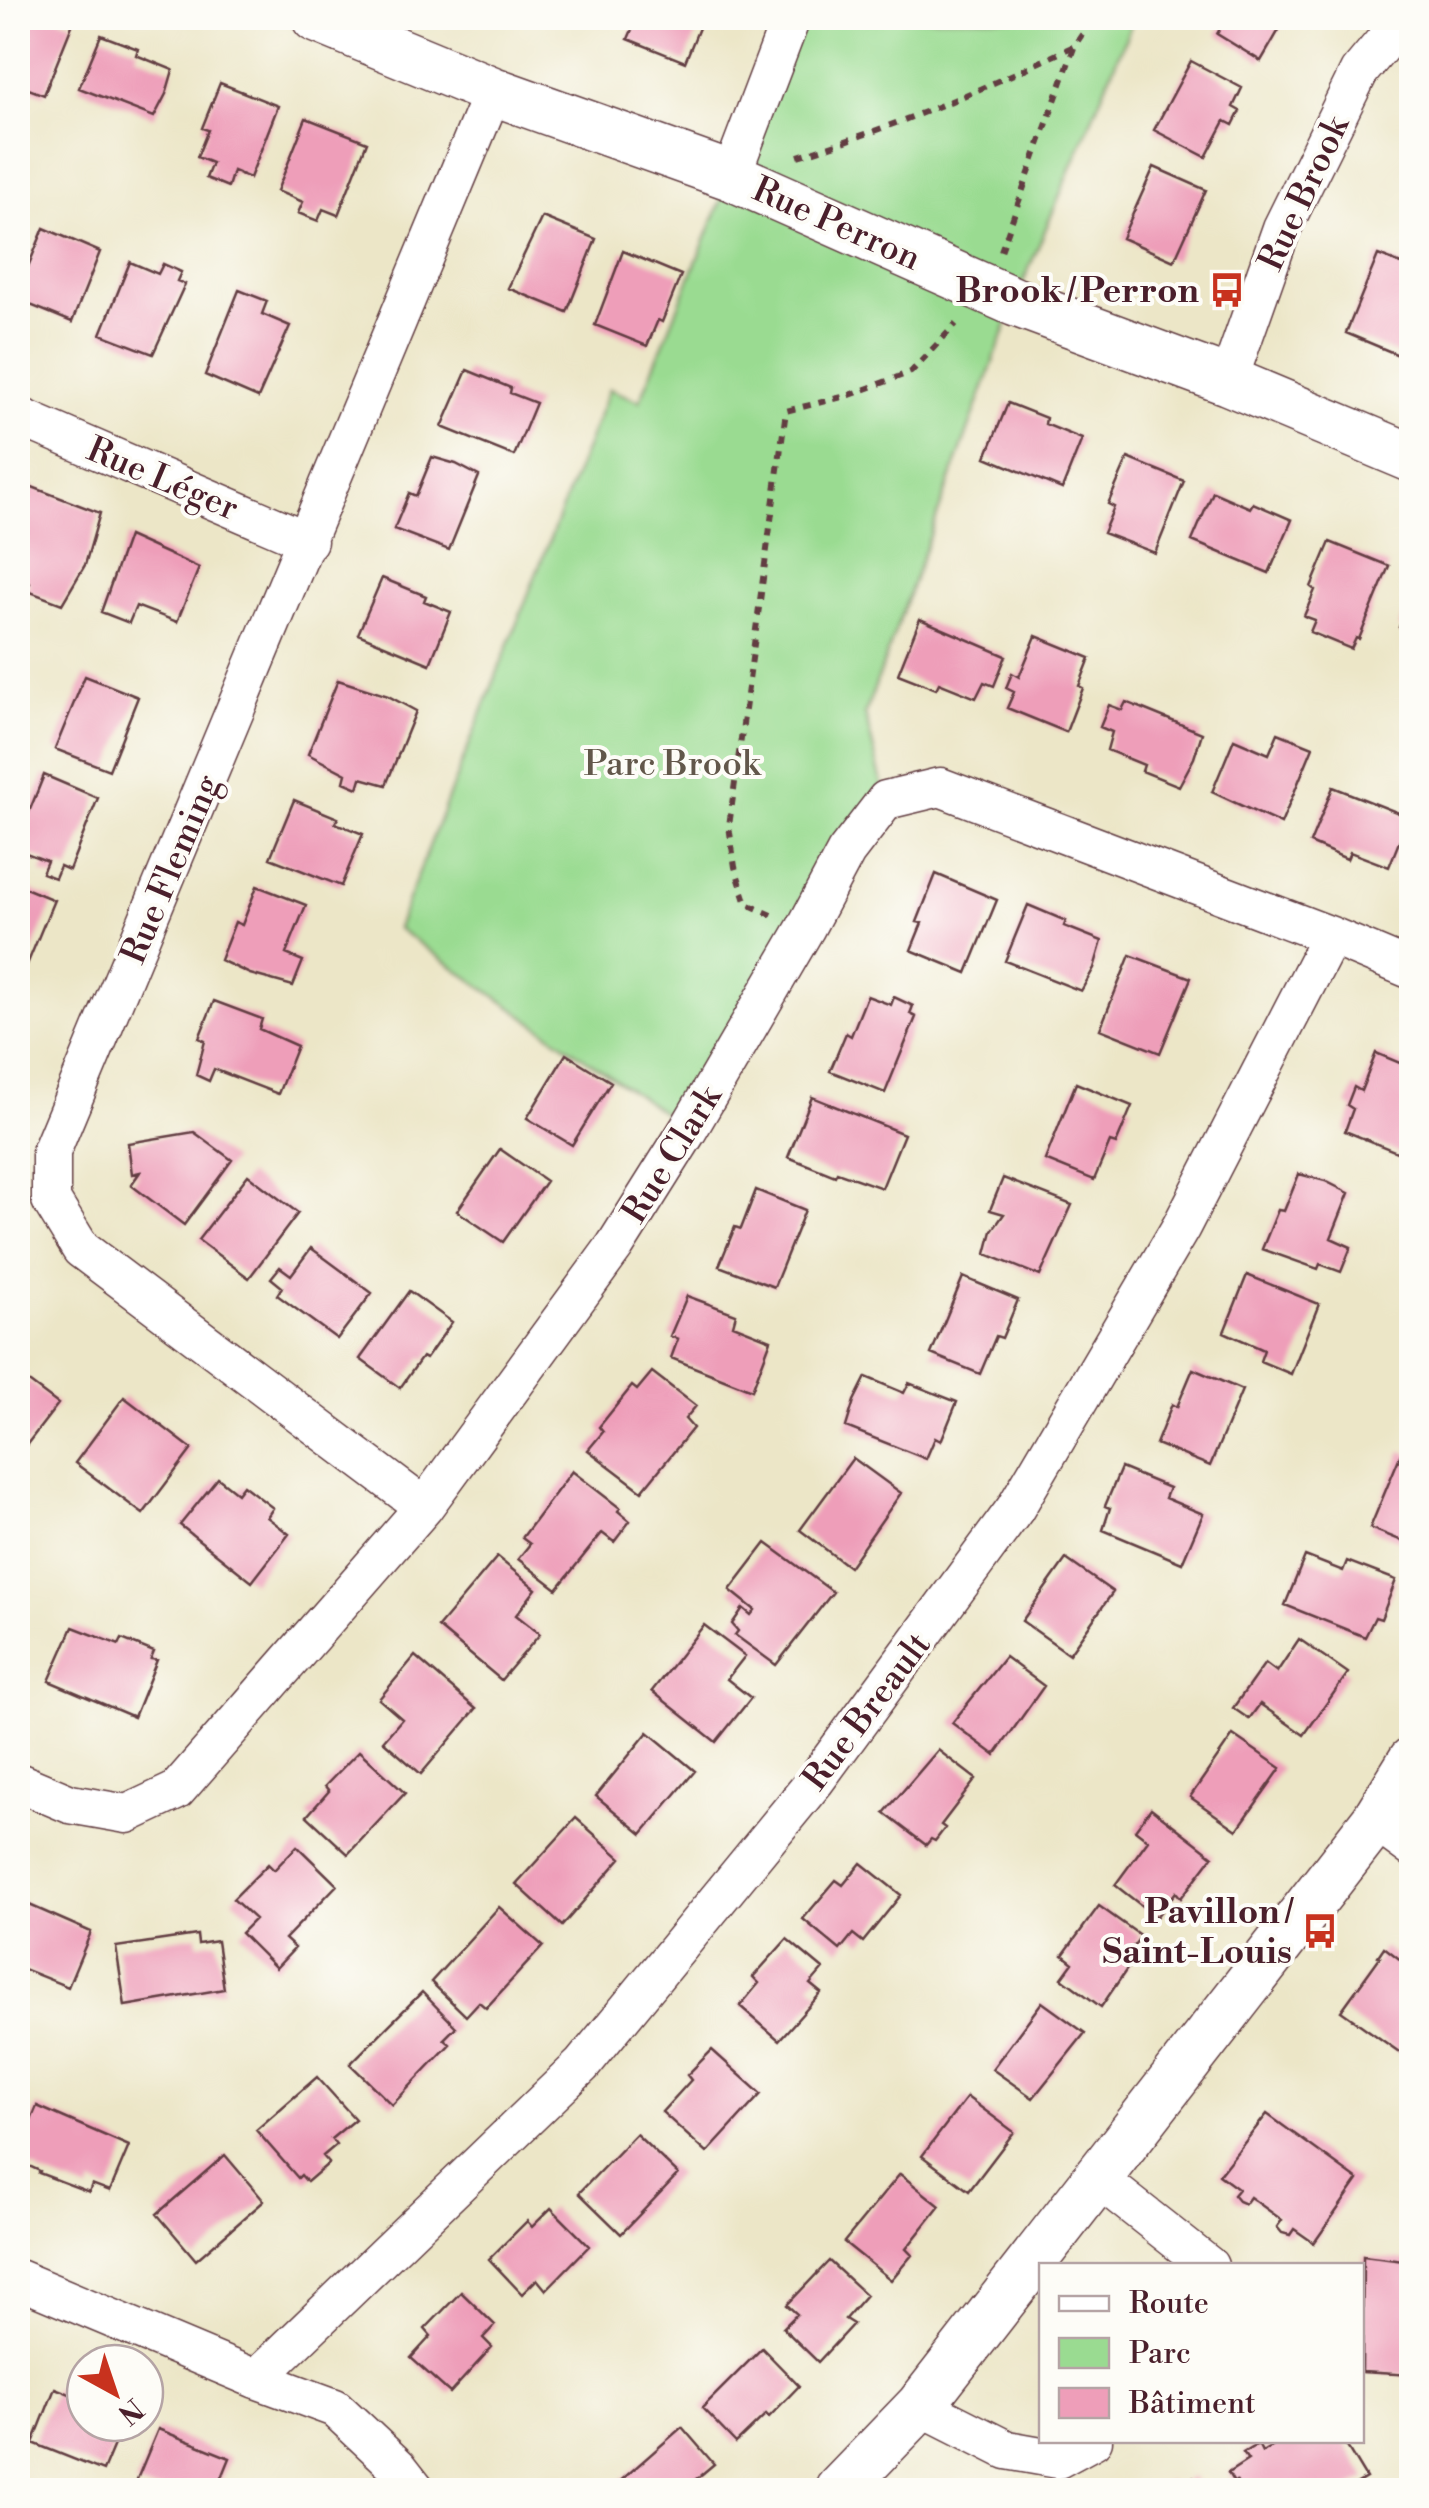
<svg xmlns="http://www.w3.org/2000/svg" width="1429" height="2508" viewBox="0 0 1429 2508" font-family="'Libre Bodoni',serif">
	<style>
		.green { fill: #9adb91; stroke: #727d5e; stroke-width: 2.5 }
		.building { fill: #ee9eb9 }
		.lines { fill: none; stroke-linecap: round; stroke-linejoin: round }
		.minor-casing { stroke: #623d42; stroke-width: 41 }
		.tertiary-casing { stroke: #623d42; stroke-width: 51 }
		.path { stroke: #623d42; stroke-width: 6; stroke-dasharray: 8 8; stroke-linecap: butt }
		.minor { stroke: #fff; stroke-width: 38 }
		.tertiary { stroke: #fff; stroke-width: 48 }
		.labels { text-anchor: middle; stroke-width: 8; stroke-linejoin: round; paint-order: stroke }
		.street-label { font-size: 35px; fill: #4a1f2b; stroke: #fdfcf7 }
		.poi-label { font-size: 35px; font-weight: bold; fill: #4a1f2b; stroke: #fdfcf7; text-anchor: end }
		.park-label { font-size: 35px; fill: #62574a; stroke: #fdfcf7 }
	</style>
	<rect width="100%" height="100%" fill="#fdfcf7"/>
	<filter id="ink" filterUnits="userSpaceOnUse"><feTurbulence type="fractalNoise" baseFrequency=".01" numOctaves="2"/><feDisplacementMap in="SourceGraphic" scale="20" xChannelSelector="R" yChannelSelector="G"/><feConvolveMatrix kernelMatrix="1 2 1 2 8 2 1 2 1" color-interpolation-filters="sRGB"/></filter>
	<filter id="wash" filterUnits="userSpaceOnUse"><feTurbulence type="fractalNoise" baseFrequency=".0048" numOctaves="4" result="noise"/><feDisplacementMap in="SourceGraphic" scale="40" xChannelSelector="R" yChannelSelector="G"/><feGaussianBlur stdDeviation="2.25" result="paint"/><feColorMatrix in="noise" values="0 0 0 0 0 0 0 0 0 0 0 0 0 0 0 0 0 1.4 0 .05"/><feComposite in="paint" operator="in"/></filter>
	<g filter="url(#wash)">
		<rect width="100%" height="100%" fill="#ece6c7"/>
		<path class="green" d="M791,18h343l-119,284 -150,412 21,86 -198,330 -291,-202 212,-539 31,12 91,-225z"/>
		<g id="blocks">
			<path class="building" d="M18,18h41l14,5 -29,72 -26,-10z
				M637,18h66l-18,44 -57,-23z
				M1226,18h60l-25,43 -44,-27z
				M101,35l37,14 -2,6 37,15 -7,24 -12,23 -75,-29z
				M1191,61l51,27 -9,19 7,4 -7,14 -8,-4 -19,36 -52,-27z
				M220,83l58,23 -28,72 -17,-7 -5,16 -22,-9 6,-15 -15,-6 11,-27 -6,-2z
				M306,118l61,24 -29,73 -15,-6 -5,12 -20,-8 5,-11 -26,-11z
				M1154,167l52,23 -32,71 -52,-23z
				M542,217l54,22 -29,73 -59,-24z
				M44,228l56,24 -28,70 -54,-22v-9z
				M623,251l58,24 -19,47 -4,-2 -11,26 -52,-21z
				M1378,255l34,13v82l-4,9 -62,-26z
				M130,262l28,12 5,-10 18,8 -4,9 8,3 -32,70 -52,-20z
				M239,290l28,11 -5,13 28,12 -32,72 -53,-23z
				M467,370l44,18 -1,5 26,10 -22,53 -72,-29z
				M1008,403l38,15 -1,6 37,15 -20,50 -76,-32z
				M432,457l24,7 23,12 -30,74 -55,-21 15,-36 7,3z
				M1128,458l56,23 -29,72 -52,-20 11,-26 -6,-3z
				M27,485l73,28 -15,52 -23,39 -37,-14 5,-7 -12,-5v-74z
				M1213,492l37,16 3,-5 39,17 -23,53 -77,-32z
				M128,536l71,32 -22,54 -41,-16 -7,17 -28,-11z
				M1330,542l59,24 -30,73 -3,-1 -5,11 -41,-17 5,-12 -11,-4 11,-26 -4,-3z
				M382,578l44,18 -2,5 27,11 -21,52 -72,-30z
				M1412,595v38l-13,-6z
				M920,619l86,37 -12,30 -10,-4 -8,16 -37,-15 -3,6 -38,-15z
				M1036,636l54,22 -11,28 4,2 -17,44 -59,-24 7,-16 -8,-4 6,-15 7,4z
				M85,676l53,21 -29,73 -54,-21z
				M338,680l50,16 28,15 -30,74 -25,-7 -3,10 -14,-6 2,-8 -38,-20z
				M1126,702l76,31 -8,25 -15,28 -37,-15 2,-6 -37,-15 5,-18 -12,-5 9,-22 13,5z
				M1278,733l35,14 -32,77 -69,-32 22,-53 35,15z
				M44,775l54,23 -29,72 -9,-4 -5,12 -13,-5 5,-12 -29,-11v-11z
				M1333,787l76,30 -20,50 -39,-15 -3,7 -37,-16z
				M294,800l44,18 -3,5 28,11 -22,52 -71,-28z
				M936,874l61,26 -30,73 -56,-23 11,-27 -5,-1z
				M18,885l36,15 -30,72 -6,-2z
				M257,886l49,19 -20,49 17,7 -10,25 -43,-12 -30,-14 15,-38 7,3z
				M1028,905l38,16 -2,5 38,15 -8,27 -13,23 -76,-30z
				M1130,955l61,23 -31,75 -60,-24z
				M867,996l24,9 3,-8 19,9 -3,8 6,3 -31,76 -55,-22 16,-38 5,3z
				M214,1001l48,18 -3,10 38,17 -19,48 -64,-25 -5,12 -13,-6 9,-34 -6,-3z
				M1376,1053l36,15v54l-13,31 -54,-22 8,-22 -6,-4 7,-18 7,4z
				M566,1054l45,28 -39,63 -45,-27z
				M1076,1083l56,23 -16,38 -6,-2 -16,38 -49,-20z
				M812,1097l92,37 -22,54 -45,-16 -2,4 -47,-19z
				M194,1132l38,28 -48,65 -53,-40 9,-13 -8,2 -4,-31z
				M500,1149l46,32 -43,61 -46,-31z
				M1299,1174l26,7 24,12 -18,45 20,9 -10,25 -21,-8 -2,5 -56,-20 16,-39 6,1z
				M248,1175l50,38 -49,65 -51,-38z
				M1003,1178l69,27 -32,71 -54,-22 6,-23 12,-17 -14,-4z
				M756,1190l49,20 -31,77 -55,-21 16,-39 6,2z
				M311,1248l61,45 -35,46 -60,-44 5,-8 -11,-9 9,-11 11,8z
				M1247,1275l72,29 -28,70 -31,-13 4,-11 -40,-18z
				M963,1277l55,23 -16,38 -6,-2 -16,38 -49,-20z
				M409,1291l43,31 -26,37 -4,-2 -22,31 -40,-29z
				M687,1296l49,18 -3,11 38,15 -19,50 -81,-32 7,-19 -8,-3z
				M1193,1369l49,21 -32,76 -54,-22 16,-40 5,3z
				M652,1372l44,34 -11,13 8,9 -51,63 -54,-41 15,-18 -4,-5 33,-41 5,4z
				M18,1374l40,30 -37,48 -3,-3z
				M866,1377l38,16 5,-10 48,19 -16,39 -6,-3 -9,21 -80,-32 8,-26z
				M124,1397l68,52 -49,65 -68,-51z
				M1402,1451l10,4v90l-42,-17z
				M853,1458l48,35 -52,74 -49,-37z
				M1121,1468l48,20 -4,10 38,16 -21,49 -79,-33 7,-22 -5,-2z
				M572,1471l48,37 -2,3 12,10 -16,21 -12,-9 -45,56 -39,-30 12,-15 -8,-6z
				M218,1478l19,15 6,-8 30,23 -6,9 22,17 -37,48 -72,-57z
				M766,1543l67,49 -57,73 -41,-30 3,-4 -6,-7 11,-16 8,7 4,-5 -25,-20z
				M1305,1556l38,15 4,-10 49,19 -15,39 -6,-2 -10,20 -80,-32z
				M497,1557l39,32 -20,26 24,19 -39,46 -63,-53z
				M1066,1559l47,33 -44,62 -47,-33z
				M704,1625l41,31 -18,23 24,19 -35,44 -64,-51z
				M73,1627l46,18 3,-6 32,13 -3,7 6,1 -23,57 -85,-36z
				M1299,1639l49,34 -44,62 -44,-31 -11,15 -16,-11 32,-45 12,9z
				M415,1656l61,53 -55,65 -38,-33 19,-22 -23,-20z
				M1005,1657l39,29 -49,69 -43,-32z
				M648,1732l47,39 -53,63 -46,-38z
				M1233,1735l48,33 -44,62 -47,-33z
				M938,1750l38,29 -35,46 4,3 -10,13 -4,-2 -5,6 -42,-32z
				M359,1751l46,42 -57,61 -41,-38 22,-25 -4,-5z
				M1151,1808l62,48 -32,42 -5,-6 -20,25 -41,-32 33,-45 -13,-10z
				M576,1818l45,40 -59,68 -46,-42z
				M297,1846l40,39 -52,54 10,9 -19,20 -35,-35 14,-14 -22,-20 35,-35 6,6z
				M861,1863l40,32 -38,47 -10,-8 -13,16 -37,-31 33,-39 7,5z
				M18,1900l73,32 -23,55 -50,-20z
				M1099,1906l42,30 -19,25 7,5 -28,41 -39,-29 11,-15 -10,-8z
				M499,1907l44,39 -57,62 -7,-6 -13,14 -35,-34z
				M197,1935l1,9 19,-3 7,48 -99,17 -9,-59z
				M787,1939l36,30 -13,15 11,9 -42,47 -39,-34 19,-23 -6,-6z
				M1384,1947l18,14 6,-7 4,1v106l-71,-50 39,-54 -2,-1z
				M422,1992l34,35 -12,12 6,5 -58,61 -42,-41z
				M1042,2002l43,31 -52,65 -41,-29z
				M712,2050l49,44 -54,59 -45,-41 29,-32 -4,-5z
				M317,2077l38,42 -24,20 5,6 -13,11 6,7 -22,19 -6,-7 -3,3 -42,-48z
				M967,2097l47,35 -45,59 -47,-35z
				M37,2106l92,40 -19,45 -18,-7 -3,8 -50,-19 1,-2 -22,-10v-10z
				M1267,2114l91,66 -44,63 -20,-14 -4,6 -8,-2 -5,-6 5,-7 -32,-23 -5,7 -7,-3 -5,-6 5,-6 -19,-14z
				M636,2134l42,40 -57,60 -42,-41z
				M225,2155l39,46 -68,59 -39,-46z
				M900,2174l40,32 -34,43 6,6 -21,25 -47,-38z
				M551,2208l38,38 -43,44 -9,-11 -15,15 -33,-35 38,-38 5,6z
				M1363,2256l49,6v113l-50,-3z
				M829,2261l37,34 -21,24 8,5 -35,38 -35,-34 14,-14 -10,-9z
				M461,2292l34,33 -12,13 9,9 -42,46 -39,-35 20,-22 -6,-7z
				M762,2348l37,38 -30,31 -3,-3 -30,29 -34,-35z
				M55,2388l30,12v23h38l-20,48 -70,-28z
				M682,2427l32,37 -31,26h-58l-7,-7z
				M158,2429l72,29 -13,32h-65l-17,-6z
				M1282,2440h61l23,38 -20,12h-104l-6,-9 -2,2 -6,-10 20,-13 -5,-7 15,-9 4,8z
				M1193,2477l6,13h-47l17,-10 5,8z"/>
		</g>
	</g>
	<g filter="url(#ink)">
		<use href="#blocks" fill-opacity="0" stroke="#623d42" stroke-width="2.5"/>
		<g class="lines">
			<defs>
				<path id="minor" d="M731,176l60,-158
					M1228,381l54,-153 77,-156 45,-54
					M18,416l290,125
					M424,1507l-343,-258 -30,-49v-48l442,-1061
					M18,1782l52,22 57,10 49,-23 248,-284 191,-261 73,-116 117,-201 41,-77 40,-52 54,-13 391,149 81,34
					M1375,1821l37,27
					M1096,2177l113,89
					M18,2279l238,100 79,29 63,59 18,23
					M256,2379l326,-314 233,-284 200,-272 166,-282 150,-291
					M920,2406l87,44 51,9 35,-19"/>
				<path id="tertiary" d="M316,18l177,73 238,85 284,126 213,79 184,77
					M839,2490l81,-84 455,-585 37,-60"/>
			</defs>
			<use href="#minor" class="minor-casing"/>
			<use href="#tertiary" class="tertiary-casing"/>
			<path class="path" d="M798,156c98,-29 185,-67 276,-110
				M1001,251l74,-206 18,-27
				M772,915l-25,-11 -12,-37 -6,-41 57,-415 64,-16 61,-23 45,-48"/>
			<use href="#minor" class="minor"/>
			<use href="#tertiary" class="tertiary"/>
		</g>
	</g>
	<defs>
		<symbol id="bus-bare" viewBox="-9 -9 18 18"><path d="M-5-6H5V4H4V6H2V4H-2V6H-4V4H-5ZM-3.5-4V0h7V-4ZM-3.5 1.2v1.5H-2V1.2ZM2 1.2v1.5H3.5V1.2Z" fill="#c8321e" stroke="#fdfcf7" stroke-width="2.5" paint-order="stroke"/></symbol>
	</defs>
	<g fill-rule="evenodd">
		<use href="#bus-bare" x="1202" y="265" width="50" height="50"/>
		<use href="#bus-bare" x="1295" y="1906" width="50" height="50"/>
	</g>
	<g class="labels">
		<g class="street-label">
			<text transform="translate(1303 193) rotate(-65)" y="12">Rue Brook</text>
			<text transform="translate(837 223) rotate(24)" y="12">Rue Perron</text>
			<text transform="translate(163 478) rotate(23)" y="12">Rue Léger</text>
			<text transform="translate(170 869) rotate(-67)" y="12">Rue Fleming</text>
			<text transform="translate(671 1154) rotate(-58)" y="12">Rue Clark</text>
			<text transform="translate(866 1711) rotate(-53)" y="12">Rue Breault</text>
		</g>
		<g class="poi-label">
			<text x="1199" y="302">Brook / Perron</text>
			<text x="1292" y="1923">Pavillon /<tspan x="1292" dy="40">Saint-Louis</tspan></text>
		</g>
		<g class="park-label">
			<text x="672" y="775">Parc Brook</text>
		</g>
	</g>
	<rect width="1429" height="2508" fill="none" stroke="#fdfcf7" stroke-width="60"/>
	<rect x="1039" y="2263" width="325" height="180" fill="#fdfcf7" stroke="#b5a4a5" stroke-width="2.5"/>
	<rect x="1059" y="2296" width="50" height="15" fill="#ffffff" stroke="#b5a4a5" stroke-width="2.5"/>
	<text x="1129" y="2313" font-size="30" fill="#4a1f2b">Route</text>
	<rect x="1059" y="2338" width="50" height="30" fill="#9adb91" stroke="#b5a4a5" stroke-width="2.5"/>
	<text x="1129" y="2363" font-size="30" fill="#4a1f2b">Parc</text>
	<rect x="1059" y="2388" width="50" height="30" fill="#ee9eb9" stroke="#b5a4a5" stroke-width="2.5"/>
	<text x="1129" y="2413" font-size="30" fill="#4a1f2b">Bâtiment</text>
	<g transform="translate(115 2393) rotate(140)"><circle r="48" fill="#fdfcf7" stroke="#b5a4a5" stroke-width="2.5"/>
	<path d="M0-8L18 38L0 25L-18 38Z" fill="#c8321e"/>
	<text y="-15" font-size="28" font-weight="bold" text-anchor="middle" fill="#4a1f2b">N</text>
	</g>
</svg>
